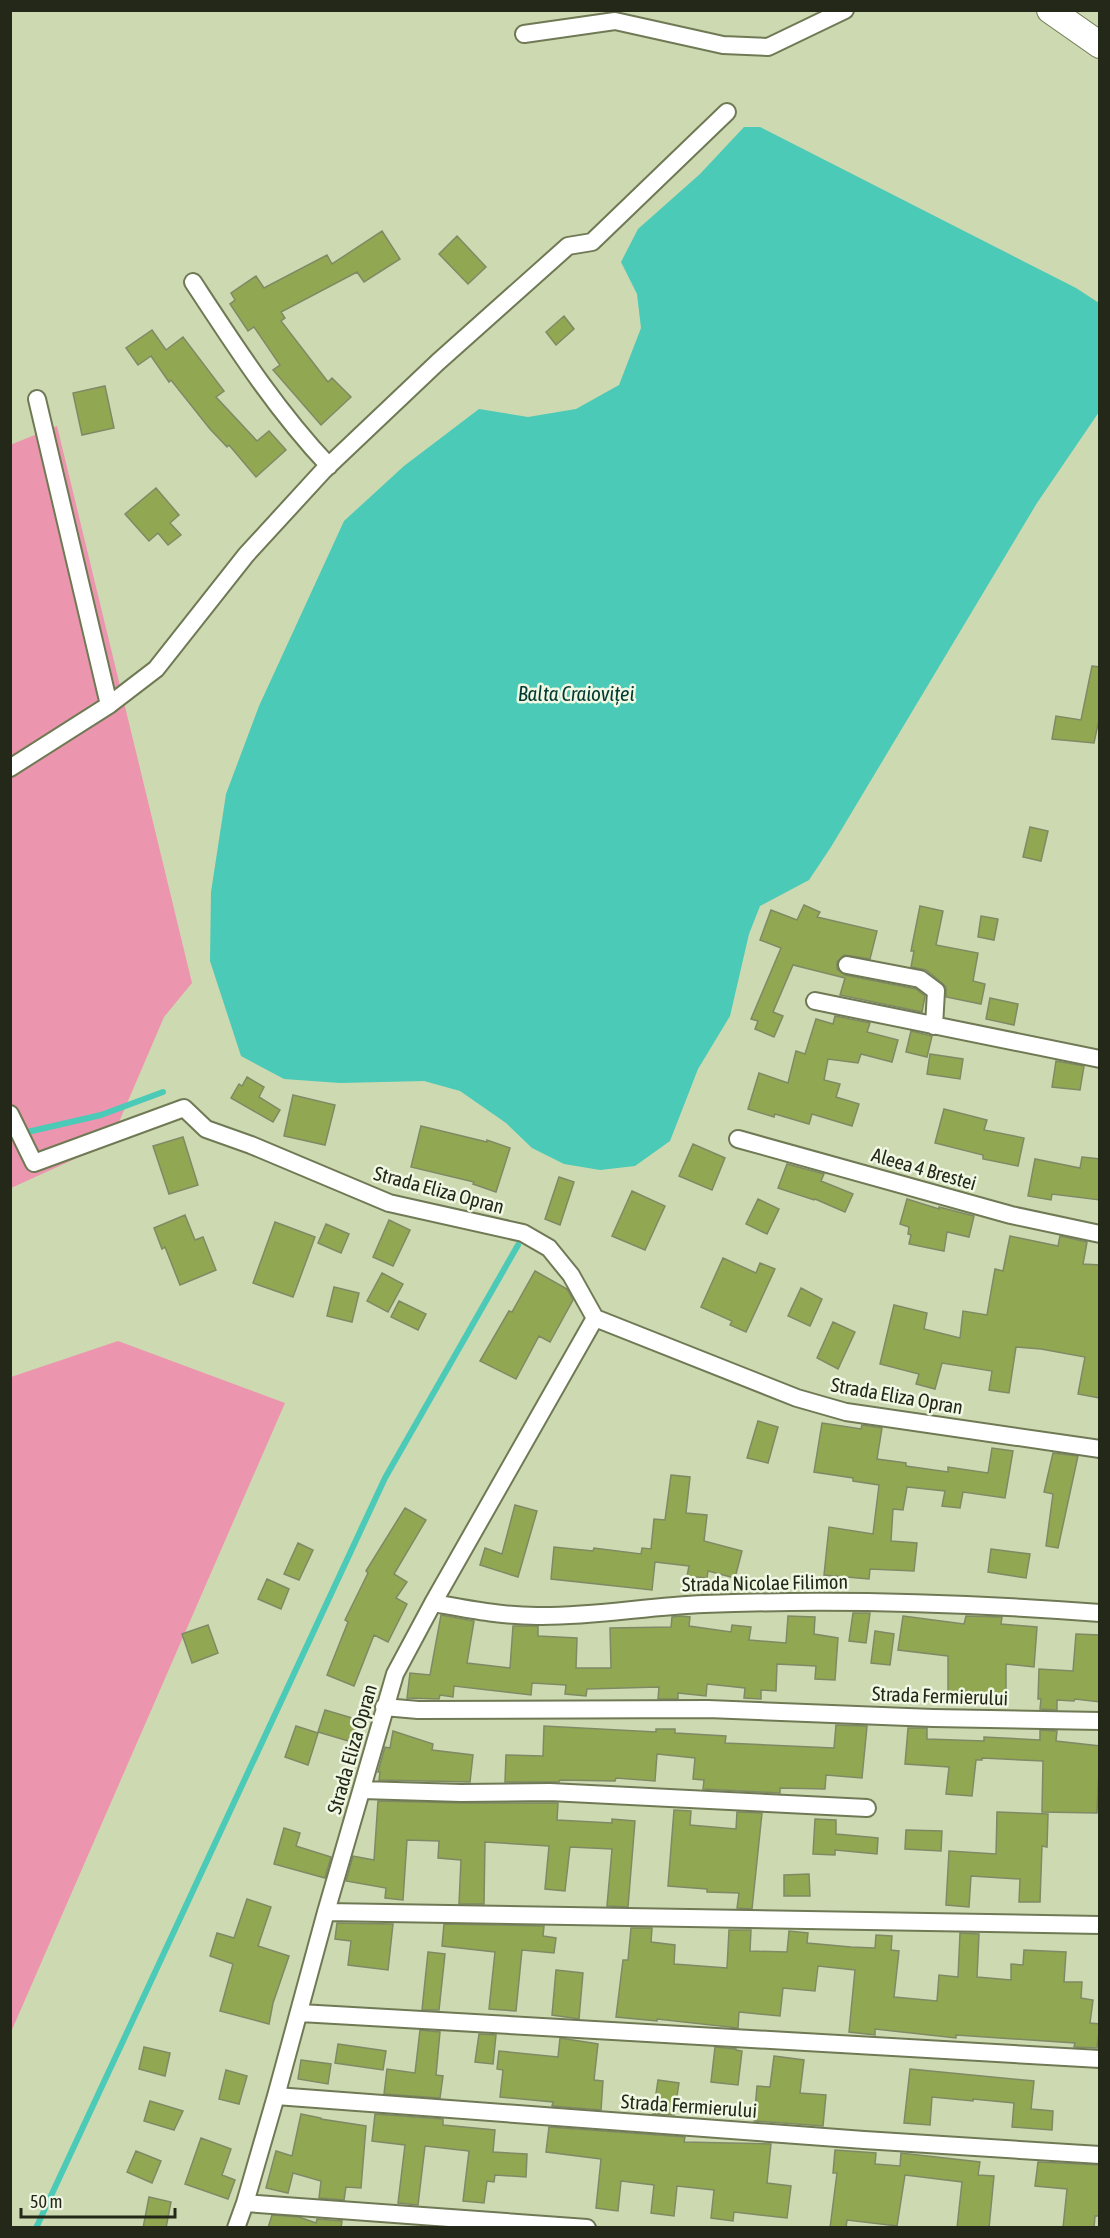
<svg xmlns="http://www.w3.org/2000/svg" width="1110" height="2238" viewBox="0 0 1110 2238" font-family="'Asap Condensed',sans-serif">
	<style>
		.green { fill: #ec95ae }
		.water { fill: #4acab7 }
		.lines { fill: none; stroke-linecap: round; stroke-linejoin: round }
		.stream { stroke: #4acab7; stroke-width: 6 }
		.building { fill: #92a751; stroke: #7f8a65; stroke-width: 1.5 }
		.street-casing { stroke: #6f7a55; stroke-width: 20 }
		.primary-casing { stroke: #6f7a55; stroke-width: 28 }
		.street { stroke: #fff; stroke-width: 16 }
		.primary { stroke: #fff; stroke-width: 26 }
		.labels { text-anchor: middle; stroke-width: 5; stroke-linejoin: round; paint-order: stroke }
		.street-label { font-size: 20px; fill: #242819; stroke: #f0f7e3 }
		.water-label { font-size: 21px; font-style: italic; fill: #003a33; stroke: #f0f7e3 }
	</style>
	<rect width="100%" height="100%" fill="#cdd9b1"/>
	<path class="green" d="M57,426l135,557 -28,34 -54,126 -99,45 -1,-743z
		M118,1341l167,62 -274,629v-655z"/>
	<path class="water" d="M744,127h16l316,161 23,15v109l-62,91 -206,344 -22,33 -49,26 -11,28 -19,82 -32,53 -28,72 -35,25 -35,4 -36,-6 -32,-16 -26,-25 -46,-32 -36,-10 -84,2 -56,-4 -43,-23 -31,-95 1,-69 15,-98 33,-88 85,-185 60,-55 75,-57 49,8 48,-8 43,-24 22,-57 -4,-34 -16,-32 17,-33 62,-55z"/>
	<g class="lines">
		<path class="stream" d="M23,1133l78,-18 62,-23
			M36,2228l349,-750 133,-233"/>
	</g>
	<path class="building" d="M382,231l18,28 -36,23 -7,-10 -76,40 4,6 -4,3 47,61 4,-4 19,19 -30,28 -48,-55 7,-5 -26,-38 -6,4 -18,-27 5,-4 -4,-7 25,-17 8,12 63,-33 5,9z
		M457,236l29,31 -18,17 -29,-30z
		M564,316l10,13 -18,16 -10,-13z
		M152,330l14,20 17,-13 41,54 -8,6 41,44 12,-10 17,19 -30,27 -27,-32 -2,2 -17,-18 -39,-49 -2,2 -18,-26 -13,9 -12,-17z
		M105,386l9,42 -32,7 -9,-42z
		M156,488l23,27 -9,8 11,12 -13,10 -10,-12 -9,8 -24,-27z
		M1092,666l8,1v48l-6,28 -42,-4 4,-23 25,4z
		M1030,827l18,4 -7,30 -18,-4z
		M804,905l16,7 -3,5 60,14 -7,28 -26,-4 -7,7v7l8,6 71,14 9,7 -3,16 -82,-17 5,-17 -52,-13 -20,47 10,4 -9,21 -19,-8 3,-8 -7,-2 30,-71 -21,-8 11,-30 26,10z
		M920,906l23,5 -7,34 42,8 -5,28 12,3 -4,20 -35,-7v-10l-4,-4 -16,-13 -15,-3 3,-16h-3z
		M981,916l17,3 -4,21 -16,-3z
		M990,998l28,6 -4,21 -28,-6z
		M835,1016l35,7 -3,9 31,8 -6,22 -31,-8 -3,9 -30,-4 -4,21 16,4 -4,13 23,7 -7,22 -40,-12 -3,10 -34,-10 -1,3 -26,-8 11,-36 29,10 8,-32 9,3 11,-35 17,5z
		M911,1031l21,5 -5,21 -21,-5z
		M930,1054l33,5 -3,20 -33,-5z
		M1056,1061l28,5 -4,24 -28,-3z
		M247,1077l17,10 -5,10 21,13 -7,12 -42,-24 8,-14 3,2z
		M293,1095l42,10 -10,40 -41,-9z
		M944,1109l43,11 -3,10 40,8 -6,28 -35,-7v-4l-48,-12z
		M421,1126l66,16v-2l23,8 -14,44 -23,-8 1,-2 -63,-15z
		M183,1137l15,48 -29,9 -16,-48z
		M693,1144l32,14 -13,32 -33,-14z
		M1082,1157l18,2v41l-48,-6 -1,6 -23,-4 7,-37 45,9z
		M787,1164l37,10 -3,7 32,13 -8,18 -30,-13 -1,1 -36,-12z
		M559,1177l15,5 -14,43 -15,-6z
		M632,1191l33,15 -20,44 -33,-14z
		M758,1199l21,10 -12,25 -21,-10z
		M907,1199l32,10v-2l35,9 -5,21 -22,-5 -3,19 -35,-7 2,-9 -3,-1 1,-7 -9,-3z
		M185,1215l10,25 8,-3 13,33 -36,15 -15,-38 -3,2 -8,-21z
		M389,1220l21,10 -17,36 -20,-9z
		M275,1222l40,15 -22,60 -40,-14z
		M326,1224l23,10 -8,19 -23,-10z
		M1010,1236l48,10 2,-10 27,6 -4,22 17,1v133l-22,-4 7,-37 -44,-8 -25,-2 -7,46 -20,-3 3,-19 -50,-8 -7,26 -19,-5 3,-10 -39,-10 14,-59 33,8 -3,16 36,9 3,-27 24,4 8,-46 8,2z
		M723,1258l33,15 4,-10 15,6 -29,63 -16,-7 2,-4 -31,-14z
		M535,1271l32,18 6,11 -23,42 -11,-6 -23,43 -36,-18 29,-50 3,1z
		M382,1273l21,11 -15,28 -21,-11z
		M334,1287l25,6 -7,29 -25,-6z
		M801,1288l21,11 -12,27 -22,-10z
		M399,1301l27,13 -8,16 -27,-13z
		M833,1322l22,10 -17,37 -21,-11z
		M758,1421l20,6 -10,36 -21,-5z
		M822,1423l39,6 1,-4 20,3 -5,31 29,4v3l42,6v-5l40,6 4,-25 21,3 -8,47 -42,-6 -3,16 -18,-2 3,-15 -38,-4 -4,23 -10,-1 -2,32 26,2 -3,28 -44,-2 -1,10 -45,-4 5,-48 44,7 6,-49 -26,-4v-3l-39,-6z
		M1053,1453l25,3 -20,92 -12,-2 7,-52 -9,-2z
		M671,1475l19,2 -4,36 21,2 -3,26 38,10 -7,27 -27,-7 -1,7 -20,-2 2,-10 -34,-4 -3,28 -101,-11 3,-32 39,4 1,-3 47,6 1,-6 9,1 3,-30 11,1z
		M515,1505l22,6 -19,66 -38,-12 5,-17 17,6z
		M405,1508l21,12 -32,54 13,8 -11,16 11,6 -19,38 -14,-7 -20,51 -27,-11 21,-53 -3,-2 23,-47 -2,-2z
		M298,1543l15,7 -14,30 -15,-6z
		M991,1549l39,5 -4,24 -38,-6z
		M267,1579l22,10 -8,20 -23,-10z
		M853,1613h17l-4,30 -17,-2z
		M441,1615l33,6 -7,42 43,5 3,-42h25v10l39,2 -1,30h35l-1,-40 61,-1 1,-10 9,-1 9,1 -1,9 42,6 1,-7 19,2 -2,13 37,3 2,-27 27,1 -1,17 24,4 -3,42 -20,-1 1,-13 -39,-2 -1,27 -15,-1v9l-17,-1 1,-10 -38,-4 -1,12 -28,-3v6h-20l1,-12 -72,2 -1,7 -21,-2 1,-9 -34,-2 -1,12 -77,-9 -1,11 -13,-2 -1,4 -32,-1 3,-25 20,2z
		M903,1616l61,8 2,-8 36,1 -1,7 36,3 -3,40 -28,-3v34l-58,-1v-41l-50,-6z
		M208,1625l10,28 -26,10 -10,-29z
		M875,1631l19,3 -4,31 -19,-2z
		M1076,1634l24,1v67l-25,-3 -1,2 -17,-1v10l-17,-1 1,-10h-3l1,-30 34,2z
		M325,1710l34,10 -7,22 -34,-10z
		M836,1725l31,1 -5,52 -36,-3 -1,14 -45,-1v5l-77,-4 1,-9 -11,-1 2,-21 -38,-4 -2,27 -39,-3 -1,3 -55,-1 -1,2h-54l1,-27 37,1 1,-30 112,6v-3h19v4l51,3 -1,7 109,5z
		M296,1726l22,7 -10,32 -23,-8z
		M908,1728h19v11l57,2v-4l56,3v-10l17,1 -1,10 44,5 -3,67 -55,-1 1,-51 -61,-3v2h-6l-4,36 -26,-2 3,-27 -44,-3z
		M393,1731l40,13 -1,6 41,5 -3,27 -91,-2 1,-8h-2l7,-25 5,1z
		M378,1801l83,2h97l-1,17 55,3v-4l23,2 -7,86 -21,-1 5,-57 -42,-2 -5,44 -20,-2 4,-43 -64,-4 -1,62h-25l2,-44 -23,-2 1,-17 -32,-1 -4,60 -18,-2 1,-10 -40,-7 7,-25 21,4z
		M674,1810l17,1 -1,14 46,4 1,-17 25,1 -10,96 -15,-1 2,-15 -32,-1v-3l-39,-3z
		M997,1812l51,2 -1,33 -5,-1 -2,56h-21l1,-23 -49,-3 -2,31 -23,-2 3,-54 47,3z
		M815,1819l21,1v14l42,4 -1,16 -42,-4v5l-22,-1z
		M284,1828l16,5 -4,13 35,11 -6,21 -51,-14z
		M906,1830l36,1 -1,20 -36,-2z
		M809,1874l1,22h-26v-21z
		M247,1899l24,8 -13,39 31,10 -16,47 -4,21 -49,-13 13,-47 -23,-8 7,-23 17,5z
		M337,1923l56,1 -5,46 -40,-5 3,-24 -16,-2z
		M444,1924l100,2 -1,10 13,2 -2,15 -32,-3 -6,61 -27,-2 6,-57 -53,-6z
		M631,1928h21l-1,14 24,3 -1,19 53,4 2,-38h22l-1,21 37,1 2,-21 19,2 -1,10 44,4 24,1 1,-13 16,1 -1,14 8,1 -5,46 43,4 2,-26 19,2 2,-44 19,1 -2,43 34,3v-16l12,1 1,-15 42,2 -2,30h18l-1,16 12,2 -3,23 10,1 -3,24 -23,-1 1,-4 -119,-8v3l-81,-9v6l-26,-3 6,-62 -37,-4 -3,25 -32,-3 -3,28 -41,-4 -1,16 -81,-9v2l-41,-4 7,-57h5z
		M428,1952l17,2 -6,56h-17z
		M556,1970l27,3 -4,46 -27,-4z
		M420,2030l20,2 -4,43 7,1 -3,22 -56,-4 3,-25 28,4z
		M479,2034l17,1 -3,29 -18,-2z
		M560,2038l38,6 -4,36 9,1 -2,29 -49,-4 1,-4 -53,-5 3,-27 -6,-1 2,-18 59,6z
		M338,2044l48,7 -3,19 -48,-7z
		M144,2047l26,6 -5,23 -26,-7z
		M715,2047l21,2v1l6,1 -4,34 -27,-3z
		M774,2056l30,4 -4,33 26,2 -3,31 -69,-5 3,-35 13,1z
		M301,2060l30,4 -3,20 -30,-5z
		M910,2069l124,12 -3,28 22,2 -1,19 -40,-3 2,-24 -41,-4v2l-41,-4 -2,28 -26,-2z
		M226,2070l21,6 -8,28 -20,-5z
		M658,2080l21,3 -5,32 -21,-1z
		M150,2101l33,10 -9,19 -30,-9z
		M301,2114l20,4v1l45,7 -5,62 -15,-1 -2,13 -25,-2 2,-17 -28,-8 -5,20 -22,-5 10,-37 16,5z
		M375,2114l68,5v6l52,5 -2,22 34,2 -1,23 -31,-2 -1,7 -7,-1 -3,22 -21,-2 6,-50 -44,-5 -7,59 -20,-2 7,-58 -33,-4z
		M549,2127l136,10 -1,5 87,2 -4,39 24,3 -4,32 -53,-6 -1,9 -22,-3 3,-28 -37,-4 -3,30 -23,-3 3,-28 -33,-4 -3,30 -22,-3 5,-49 -55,-7z
		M201,2138l30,11 -9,26 13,5 -7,19 -43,-15z
		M835,2150l41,3 -1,11 25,2 1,-13 79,9 -2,13 16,1 -5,52h-32l5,-46 -57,-7 -8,51 -50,-6 -1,8h-16l7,-55h-4z
		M136,2151l25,10 -9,22 -25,-11z
		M1038,2162l62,3v51h-5l-1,12h-31l4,-39 -32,-3z
		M149,2197l22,5 -5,26h-23z
		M272,2215l27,2 17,6 1,-4 25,2 -1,7h-73z"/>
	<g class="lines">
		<defs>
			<path id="street" d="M524,34l91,-13 108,24 45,2 77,-37
				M193,282c42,64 83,128 136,184
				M37,399l72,306
				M10,768l99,-63 47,-36 90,-114 77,-84 115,-109 130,-116 24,-4 135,-130
				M847,965l73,14 16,12 -2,35
				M815,1001l285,58
				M10,1114l24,49 150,-55 22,21 45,16 138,58 134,30 26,15 22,27 24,43 202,80 49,14 254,37
				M738,1139l273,76 89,19
				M433,1603c34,6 69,13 104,13 56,1 111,-10 167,-12 132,-5 264,-1 396,9
				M384,1707l34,3 290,-1 225,9 167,3
				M362,1790l99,3 89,-1 317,16
				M326,1912l774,13
				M300,2013l800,46
				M276,2096l588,44 236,15
				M245,2203l342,25
				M236,2228l9,-25 31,-107 50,-184 69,-238 38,-71 162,-285"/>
			<path id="primary" d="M1050,10l50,35"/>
		</defs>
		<use href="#street" class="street-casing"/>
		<use href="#primary" class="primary-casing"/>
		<use href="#street" class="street"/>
		<use href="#primary" class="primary"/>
	</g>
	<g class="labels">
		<g class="street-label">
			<text transform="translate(924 1169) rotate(16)" y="7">Aleea 4 Brestei</text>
			<text transform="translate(439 1190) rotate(15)" y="7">Strada Eliza Opran</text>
			<text transform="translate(897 1396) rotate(10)" y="7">Strada Eliza Opran</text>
			<text transform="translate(765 1583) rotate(-1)" y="7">Strada Nicolae Filimon</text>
			<text transform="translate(940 1696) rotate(2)" y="7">Strada Fermierului</text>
			<text transform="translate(352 1749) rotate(-74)" y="7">Strada Eliza Opran</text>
			<text transform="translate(689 2106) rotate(4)" y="7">Strada Fermierului</text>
		</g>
		<g class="water-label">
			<text x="576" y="701">Balta Craioviței</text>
		</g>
	</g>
	<rect width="1110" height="2238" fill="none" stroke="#242819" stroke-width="24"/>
	<path d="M21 2208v9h154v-9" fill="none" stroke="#242819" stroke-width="3"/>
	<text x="30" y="2208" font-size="18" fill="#242819" stroke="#f0f7e3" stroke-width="4.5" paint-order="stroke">50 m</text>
</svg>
